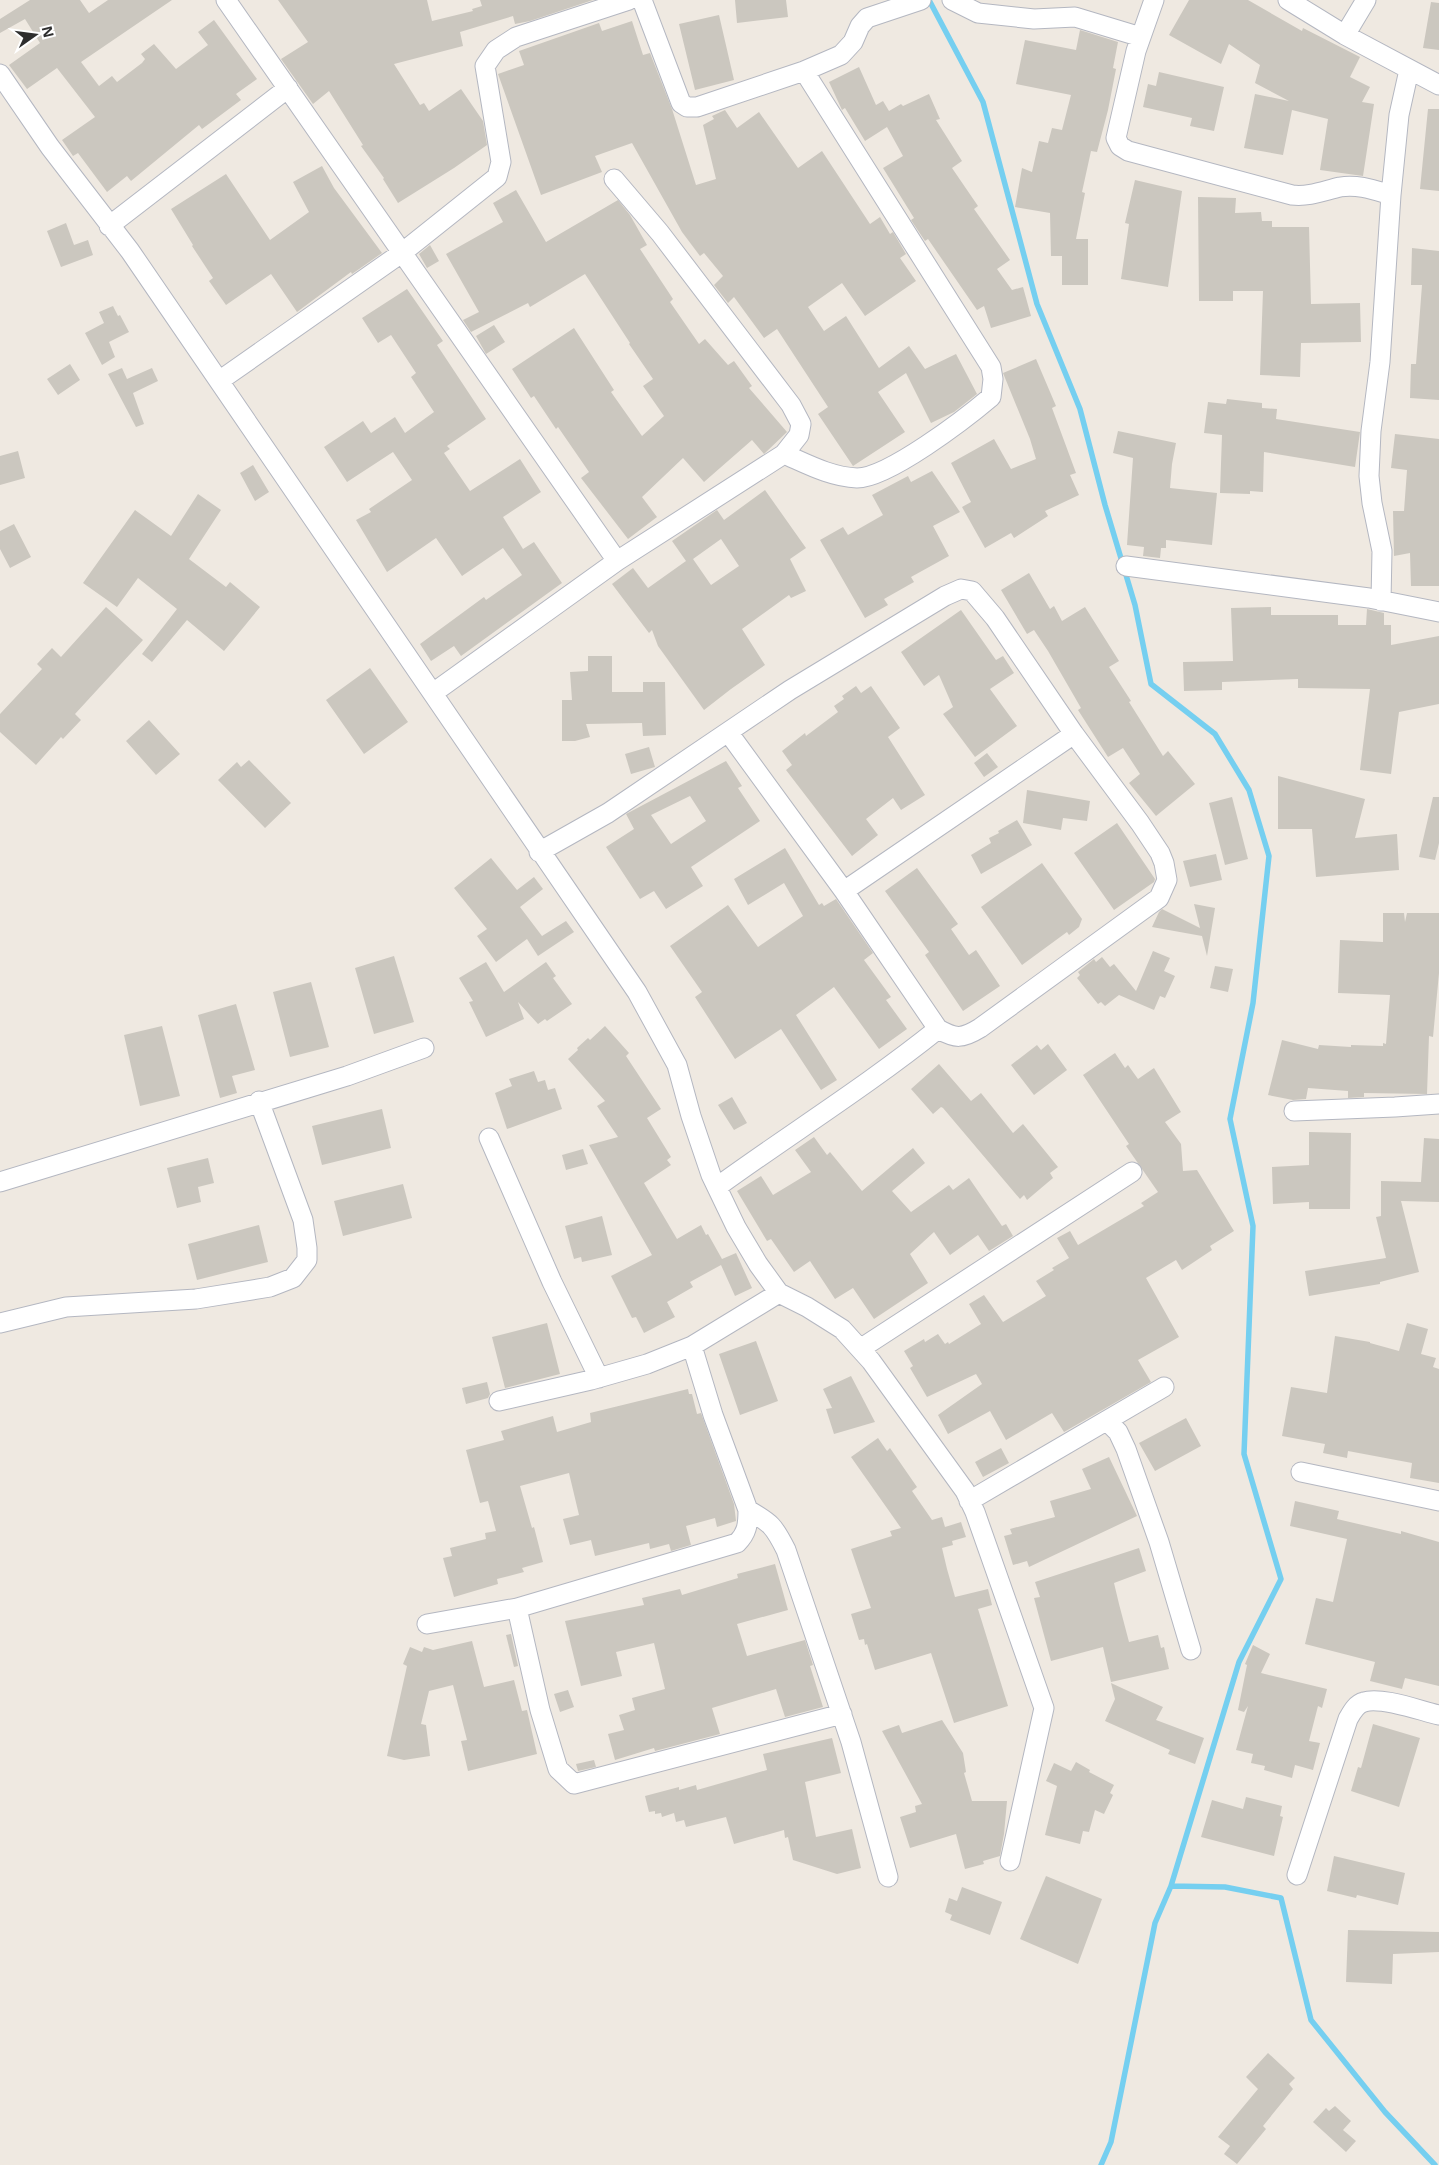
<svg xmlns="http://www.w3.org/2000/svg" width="1439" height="2165" viewBox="0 0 1439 2165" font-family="'Open Sans',sans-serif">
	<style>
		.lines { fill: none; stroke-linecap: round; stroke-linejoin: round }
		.stream { stroke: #75cff0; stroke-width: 5.5 }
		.building { fill: #cbc7bf; fill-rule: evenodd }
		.street-casing { stroke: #b4b7c1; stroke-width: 21 }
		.street { stroke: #fff; stroke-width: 19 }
	</style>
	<rect width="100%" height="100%" fill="#efe9e1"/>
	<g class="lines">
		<path class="stream" d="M929,0l54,102 54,202 43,105 25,96 30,100 16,79 64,50 34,56 20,66 -16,147 -23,116 23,107 -9,228 37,125 -42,83 -68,224 -16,37 -44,219 -10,23
			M1171,1886l54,1 56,11 30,122 74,92 50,53"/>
	</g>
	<path class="building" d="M30,0h50l9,13 19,-13h64l-91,62 18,24 13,-10 5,6 25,-19 3,-4 -4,-5 13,-10 22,25 32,-24 -10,-13 16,-12 43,59 -21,15 5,6 -39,29 -3,-4 -68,56 -4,-5 -20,16 -29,-39 -5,3 -11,-16 33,-23 -38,-49 -30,21 -18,-24 31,-22 -15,-24 -25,14v-14z
		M278,0h149l5,21 41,-10 -1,-2 10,-3 -2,-6h113l-63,21 -15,3 -2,-8 -53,16 3,14 -69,18 26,41 4,-2 5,8 32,-22 22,32 4,24 -33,23 -56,35 -15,-24 1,-1 -23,-32 2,-1 -34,-54 -16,13 -32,-45 27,-17z
		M735,0h51l2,17 -51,6z
		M1189,0h59l54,31 1,-3 57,29 -10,20 20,10 -8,15 12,2 -11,72 -43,-6 8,-51 -36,-9 -9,45 -39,-7 11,-54 34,7 -34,-18 5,-18 -31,-21 -8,20 -52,-29z
		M1431,2l8,1v47l-16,-2z
		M719,15l15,65 -39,10 -16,-66z
		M632,21l11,34 7,-2 22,56 24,76 20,-6 -13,-54 11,-6 -2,-3 13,-6 12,18 22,-16 39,56 24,-17 48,73 10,-7 10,17 3,-2 13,22 -6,4 16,23 -51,35 -23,-33 -34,24 16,24 22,-15 33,52 30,-22 16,23 31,-15 21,40 -23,18 -23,11 -25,-50 -28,19 27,40 -52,34 -35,-52 10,-7 -51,-78 -13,9 -30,-41 -6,6 -14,-18 9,-9 -19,-23 -4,3 -18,-24 -50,-89 -37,13 7,16 -61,23 -43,-121 26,-9 -5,-14 80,-28 3,8z
		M1080,30l38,12 -5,26 3,1 -8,41 -11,42 -6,-1 -9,41 3,1 -9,46h12v46h-26v-29h-11l-1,-43 -35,-6 7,-39 10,4 7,-31 9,2 4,-15 10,2 9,-35 -55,-11 9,-44 51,10z
		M859,67l17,38 7,-4 6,10 12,-7 2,2 26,-12 11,25 -4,1 26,41 -10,7 26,38 -4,3 36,51 -13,9 15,21 11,-3 8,29 -40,12 -7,-22 -7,4 -49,-71 -3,2 -14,-21 3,-2 -31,-50 20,-12 -16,-29 -22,14 -20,-33 -3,2 -13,-28z
		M1159,72l65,15 -10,44 -24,-5 2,-8 -49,-11 5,-23 8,2z
		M1428,109h11v82l-19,-2z
		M322,166l12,22 48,65 -30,21 -1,-2 -54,40 -26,-38 -45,31 -17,-24 4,-3 -21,-32 1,-1 -22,-36 55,-35 44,66 39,-28 -16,-30z
		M1135,180l47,11 -14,96 -47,-8 8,-55 -4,-1z
		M516,190l30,52 72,-42 12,15 17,30 -7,4 33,50 -3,3 29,42 6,-5 23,26 6,-4 18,25 -3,2 38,44 -23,22 -12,-14 -48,42 -21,-24 -41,39 15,20 -29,22 -47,-61 8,-6 -31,-45 -2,2 -22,-33 -3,2 -19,-29 62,-41 40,62 -3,2 31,44 22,-20 -21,-30 10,-7 -24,-35 1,-1 -45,-69 -55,33 -2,-4 -57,29 -8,-12 16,-8 -33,-58 57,-32 -10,-19z
		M1198,197l38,1 -1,15 26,-1 1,9h10v6h37l2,77 49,-1 1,39 -60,1 -1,34 -40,-2 3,-84h-30v10h-34z
		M66,223l8,22 14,-5 5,15 -32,12 -14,-36z
		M430,245l9,16 -12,7 -8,-14z
		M1412,248l27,3v149l-29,-2 1,-34h5l6,-79h-11z
		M407,289l36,52 -6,4 49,74 -39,27 3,3 -6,4 26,38 50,-32 21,33 -38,25 20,32 11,-7 28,41 -101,73 -7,-10 -23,15 -11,-17 64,-47 2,3 36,-25 -19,-27 -41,28 -26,-38 -49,34 -31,-52 15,-8 -2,-3 43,-29 -19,-28 -46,30 -23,-35 39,-26 8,12 24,-16 10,16 29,-21 -23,-35 5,-4 -25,-38 -13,8 -16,-25z
		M113,306l5,10 2,-1 9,17 -20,10 6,15 -13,8 -17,-32 19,-10 -5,-11z
		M494,325l11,17 -19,12 -10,-18z
		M1036,359l20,47 -4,2 24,65 -6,2 9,20 -34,16 3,5 -34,22 -3,-5 -26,15 -23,-41 9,-5 -20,-39 43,-24 17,30 25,-10 -6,-20 -27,-66z
		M70,364l10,16 -22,15 -11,-16z
		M122,368l5,11 25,-11 6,13 -25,12 11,31 -8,3 -28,-53z
		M1227,399l35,4v5l15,1 -1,10 84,13 -5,35 -91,-15 -1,40 -13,-1v3l-30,-1 2,-58 -18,-2 4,-31 18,2z
		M1118,431l58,12 -4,21 -2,24 47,5 -5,52 -46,-5v8h-5l-1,10 -17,-2 1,-9 -17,-2 6,-87 -20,-5z
		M1395,434l44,5v147h-28l-1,-33 -16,3 -1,-45h11l3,-41 -16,-2z
		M18,451l7,27 -25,7v-29z
		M253,465l16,27 -14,9 -15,-28z
		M932,471l28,41 -27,14 16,30 -38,21 3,5 -30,17 4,6 -23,13 -45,-78 23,-13 5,8 35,-20 -11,-20 36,-19 3,6z
		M765,490l41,58 -16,11 16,32 -15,7 -2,-3 -47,34 23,36 -34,24 -27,21 -46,-64 -6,-16 -3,3 -37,-49 21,-16 15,20 38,-27 -14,-20 45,-31 7,10zM721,539l18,27 -28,19 -18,-26z
		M198,494l23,16 -32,49 37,28 4,-5 30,25 -36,44 -37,-31 -35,42 -10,-8 35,-45 -39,-31 -21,29 -34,-24 52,-73 36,26z
		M14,524l17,33 -21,11 -10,-19v-18z
		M1029,573l21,36 4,-3 8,15 23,-14 34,54 -10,6 22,34 -2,1 34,54 5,-5 27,33 -39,32 -27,-33 11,-9 -17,-26 -15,9 -30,-47 3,-2 -33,-57 -14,-21 -7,4 -26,-44z
		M106,607l37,33 -68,74 6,6 -18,19 -2,-2 -25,28 -36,-33v-18l42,-45 -5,-5 15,-16 9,9z
		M1271,607v8h67v10h28l1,-16 17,4v12h7v20l48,-9v68l-40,8 -8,62 -31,-4 10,-81 -72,-1v-9l-76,3v8l-38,1 -1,-29 50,-1 -2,-53z
		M961,610l35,50 7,-4 11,17 -24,16 27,37 -42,31 -32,-43 10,-7 -14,-32 -15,11 -23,-34z
		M588,656h24v36h31v-10h22l1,53 -23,1 -1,-13 -56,1 4,13 -15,4h-13v-41h10l-2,-28 18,-1z
		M370,668l38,54 -44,32 -38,-54z
		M856,686l5,7 10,-7 29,42 -12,9 37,58 -24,15 -8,-12 -27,21 12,16 -26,21 -66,-86 6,-5 -10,-14 23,-18 1,3 32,-24 -4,-6 10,-7 -2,-3z
		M149,720l31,34 -24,21 -30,-34z
		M649,747l6,20 -24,7 -6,-20z
		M987,753l11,14 -14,10 -10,-14z
		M249,760l42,43 -26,25 -47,-48 19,-18 4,5z
		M726,761l16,25 -4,2 22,33 -69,46 12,19 -37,23 -12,-18 -14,8 -34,-52 28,-18 -8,-15zM690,796l16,25 -35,23 -20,-29z
		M1278,776l87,23 -10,39 42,-4 2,36 -83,7 -4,-48h-34z
		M1027,790l63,11 -3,20 -24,-3 -2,12 -38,-7z
		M1232,797l16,62 -23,6 -16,-62z
		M1433,797h6v46l-4,17 -16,-3z
		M1017,820l15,25 -51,29 -10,-19 20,-12 -2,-5 10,-5 -1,-2z
		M1117,823l38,56 -1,3 -40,28 -40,-57z
		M785,848l34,57 3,-2 2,3 12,-7 37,54 -9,7 27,37 -5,3 21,29 -28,20 -45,-62 -38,28 41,65 -16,10 -40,-61 -46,30 -40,-62 7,-5 -32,-46 58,-41 30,42 45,-31 -19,-33 -36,22 -14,-26z
		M1216,854l6,26 -32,7 -7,-26z
		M491,858l26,32 17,-13 9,12 -23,18 22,29 24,-15 8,11 -36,24 -11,-17 -31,23 -19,-26 10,-7 -33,-41z
		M1042,863l40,56 -3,8 -10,8 -2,-3 -45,33 -41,-58z
		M917,868l41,56 -7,5 18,26 7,-5 24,36 -37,25 -38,-56 4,-3 -44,-61z
		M1194,904l21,4 -8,48 -5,-20 -50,-9 7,-15 3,-3 38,19z
		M1383,913h21l1,9 2,-9h32v60l-6,64 -4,-1 -2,58 -63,-1v4l-16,1v-7l-40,-3 -2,11 -13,1 -25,-5 14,-55 36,9 1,-4 32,2v-2l32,1v-3l3,1 4,-49 -52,-2 2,-53 43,2z
		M1153,951l17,7 -6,13 11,5 -10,22 -5,-2 -6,14 -35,-15 -14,11 -4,-4 -3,2 -21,-26 3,-3 -2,-3 16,-13 2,3 6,-5 8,10 4,-3 22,27z
		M394,956l20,66 -40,12 -19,-66z
		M486,962l18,30 42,-30 10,14 -3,2 19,26 -25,17 -2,-2 -7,5 -20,-22 6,17 -38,18 -17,-35 4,-1 -14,-23z
		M1215,966l18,3 -5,23 -18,-4z
		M311,982l18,65 -39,10 -17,-65z
		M236,1004l19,66 -23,6 5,17 -17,5 -22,-83z
		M162,1026l18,70 -40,10 -16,-71z
		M605,1026l24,27 -3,3 35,53 -14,9 24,39 -4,3 4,5 -27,18 33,56 24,-14 5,10 2,-1 14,25 14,-6 16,35 -17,8 -14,-31 -31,17 3,5 -26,15 8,15 -31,16 -8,-16 -4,1 -21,-42 41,-21 -63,-110 29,-8 -21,-31 8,-5 -37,-42 10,-9 -1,-2 11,-10 2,2z
		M1048,1044l19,26 -33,25 -23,-30 26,-20 4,5z
		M1115,1053l10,15 3,-3 10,14 16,-11 27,44 -16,10 16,22 2,27 14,-1 37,61 -24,15 2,4 -30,20 -6,-10 -30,18 33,59 -41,23 13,22 -87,50 -12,-19 -46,27 -16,-29 -42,23 -10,-19 44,-31 -6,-10 -49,23 -17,-29 3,-2 -9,-15 20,-12 1,3 13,-8 7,10 3,-2 1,2 32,-20 -12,-20 15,-9 19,27 43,-26 -10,-15 18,-11 -2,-2 17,-10 -12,-20 13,-7 8,14 66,-39 -3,-3 17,-11 -32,-46 3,-2 -46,-69z
		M939,1064l32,37 10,-8 32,40 10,-9 35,43 -8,6 3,5 -26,22 -3,-5 -4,4 -77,-91 -2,-1 -8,7 -22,-25z
		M534,1071l4,11 7,-2 3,10 7,-2 7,21 -55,20 -12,-36 17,-7 -3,-7z
		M732,1097l15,26 -13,7 -16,-25z
		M382,1109l9,39 -69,17 -10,-39z
		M1309,1132l42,1 -1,76h-41v-7l-36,2 -1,-37 37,-2z
		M814,1137l13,18 3,-3 32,39 51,-43 12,15 -33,28 19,21 38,-27 4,5 16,-12 33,48 4,-2 7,12 -24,15 -11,-16 -28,20 -16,-23 -24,22 18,29 -54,36 -21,-31 -18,11 -25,-38 -16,11 -23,-33 -4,2 -30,-50 24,-15 12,19 38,-23 -16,-22z
		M1424,1138l15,1v63l-38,-1 18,71 -39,10v2l-71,12 -4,-25 81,-13 -10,-41 5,-1v-35l40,1z
		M583,1149l5,15 -22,6 -4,-15z
		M208,1158l6,25 -16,4 3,15 -24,6 -10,-40z
		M403,1184l9,34 -69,18 -9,-35z
		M602,1216l10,39 -30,7 -1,-5 -7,2 -9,-33z
		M259,1225l9,37 -71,18 -9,-36z
		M547,1323l13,51 -55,14 -13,-51z
		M1407,1323l21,6 -7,25 15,4 -3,9 6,2v114l-29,-5 2,-15 -64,-12 -1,7 -24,-5 2,-9 -43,-8 9,-49 36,6 8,-57 35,6v1l29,8z
		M756,1341l22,60 -38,14 -21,-61z
		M851,1376l24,46 -41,12 -8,-25 6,-1 -9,-19z
		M487,1382l3,12 -2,4 -22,6 -4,-16z
		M688,1389l1,5h3l5,20 4,-1 33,91 2,17 -19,6 -2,-9 -29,8 5,19 -20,6 -2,-7 -19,5 -1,-6 -54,13 -4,-16 -21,5 -7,-26 16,-4 -10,-42 -49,13 12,42 2,-1 9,35 -21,6 2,4 -27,7 1,5 -44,13 -11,-39 9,-2 -2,-8 36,-9 -1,-6 11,-2 -8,-30 -8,2 -14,-53 38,-10 -3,-9 52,-15 4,16 34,-10 -1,-9z
		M1186,1418l15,28 -46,25 -16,-28z
		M878,1438l9,13 3,-3 27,39 -5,4 20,29 10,-3 3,10 16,-5 5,15 -14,4 1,4 -11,3 5,21 8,28 33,-8 4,16 -14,4 30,97 -54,17 -23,-70 -56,17 -8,-26 -2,1 -1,-6 -5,1 -8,-26 20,-6 -20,-59 41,-13 -2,-5 11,-3 -50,-71z
		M1001,1448l8,15 -26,14 -8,-15z
		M1109,1457l28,59 -108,51 -2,-6 -14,4 -9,-29 8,-2 -2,-5 45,-12 -5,-16 41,-12 -9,-20z
		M1295,1501l44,10 -2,8 64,15v-3l38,11v144l-34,-8 -3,11 -32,-8 5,-19 -70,-18 11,-46 17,4 14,-63 -57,-13z
		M1139,1548l7,23 -32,12 5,21 10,38 29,-7 3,13 3,-1 5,22 -58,13 -8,-35 -52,14 -17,-63 6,-1 -5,-15z
		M775,1564l13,46 -51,14 10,32 58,-16 8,25 -3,1 13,41 -38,10 -9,-28 -64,19 8,26 -65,17 -1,-3 -39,12 -7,-26 16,-4 -5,-15 16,-5 -3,-12 33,-9 -11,-46 -38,9 6,24 -41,10 -16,-65 79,-16 -2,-7 38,-9 2,6 56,-17 -1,-4z
		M511,1634l7,32 -4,1 -8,-32z
		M472,1641l12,46 30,-7 8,31 5,-1 10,44 -69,17 -7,-30 6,-1 -14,-55 -24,6 -8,33 5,1 4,31 -26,4 -17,-4 20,-90 -4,-2 7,-17 12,5 2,-5 9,3z
		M1253,1645l17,9 -9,19 66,16 -5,19 -4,-2 -9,35 11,2 -7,27 -18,-5 -3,13 -28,-8 1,-4 -14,-3 2,-9 -17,-4 12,-44 -4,6 -6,-2 9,-45 -2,-1z
		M1111,1683l52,24 -7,13 48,18 -9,26 -27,-10 2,-4 -65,-29 10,-22z
		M568,1690l6,17 -14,5 -6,-18z
		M942,1720l21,33 3,19 -2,1 8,28h35l-3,33 -4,22 -17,5 1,3 -19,5 -9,-35 -46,14 -10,-31 16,-5 -1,-6 7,-2 -40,-73 17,-6 3,8z
		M1373,1724l47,14 -21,69 -48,-16 7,-24 3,1z
		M832,1738l9,35 -36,9 11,55 36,-8 9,39 -24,6 -44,-14 -5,-23 -3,1 -1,-8 -50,14 -8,-27 -40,10 -2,-7 -8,2 -2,-9 -12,4 -1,-4 -6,1v-3l-6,1 -4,-16 34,-9v3l17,-5 1,5 70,-20 -4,-16z
		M594,1760l2,7 -18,4 -2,-7z
		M1076,1762l14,8 -1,2 25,13 -4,8 3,2 -9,19 -9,-4 -6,22 -6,-1 -3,13 -35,-9 12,-49 -11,-5 8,-18 17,8z
		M1246,1797l36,9 -2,10 3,1 -9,39 -73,-19 11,-37 31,9z
		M1334,1856l71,17 -7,32 -41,-10 -1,3 -29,-7z
		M1046,1876l56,23 -24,65 -58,-25z
		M962,1887l40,15 -12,33 -40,-15 2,-5 -7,-3 4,-14 8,3z
		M1348,1930l91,2v20l-46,2 -1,30 -46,-2z
		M1268,2053l27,25 -6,6 4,5 -30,37 3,3 -29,35 -13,-10 6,-8 -12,-9 40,-48 -12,-12z
		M1335,2106l16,15 -8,9 13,11 -10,11 -33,-30 13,-14 3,3z"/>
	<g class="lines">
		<defs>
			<path id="street" d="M226,0l391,561
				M642,0l39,103 6,4h10l107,-36 37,-16 12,-13 7,-16 7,-8 54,-18
				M952,0l26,13 56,6 41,-2 66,20
				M1154,0l-18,51 -20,87 4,8 8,5 164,44c17,2 31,-4 48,-8 18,-3 34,3 51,8
				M1288,0l57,35 94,50
				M1345,35l21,-35
				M0,74l50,73 80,104 507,741 40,73 14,51 20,59 25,52 22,37 21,29 28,14 35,22 29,32 94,130 10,21 69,196 -34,153
				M109,226l179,-138
				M219,381l184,-129 94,-75 4,-15 -16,-96 11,-16 20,-13 113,-37
				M784,454c23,10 47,23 73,24 31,0 108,-59 134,-81l2,-18 -2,-12 -187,-296
				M1126,566l243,32 70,14
				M1381,601l1,-50 -10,-48 -3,-27 2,-45 9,-69 11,-167 8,-80 10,-45
				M433,693l184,-132 167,-107 15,-19 2,-11 -10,-19 -131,-172 -46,-54
				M539,852l69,-39 182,-123 155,-94 16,-7 11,2 23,27 79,116 66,89 20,30 4,10 3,17 -8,18 -179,130c-18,11 -24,11 -42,1l-94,-138 -116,-159
				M844,891l230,-157
				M1294,1111l101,-4 44,-3
				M489,1138l63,144 47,96
				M0,1182l347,-106 77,-28
				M717,1187c73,-53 150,-101 221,-158
				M0,1323l66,-16 130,-8 74,-12 23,-9 14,-18v-12l-4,-28 -44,-119
				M860,1349l272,-177
				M499,1401l92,-21 56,-16 45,-18 87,-53
				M1107,1421l11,11 8,17 33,93 32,108
				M1301,1472l138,29
				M969,1501l195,-114
				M748,1510c23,13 26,16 38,40l65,192 37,135
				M517,1608l23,102 18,59 16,15 268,-70
				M427,1624l90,-16 220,-65c10,-10 11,-18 11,-33l-35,-95 -21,-69
				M1297,1875l51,-156c4,-7 8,-15 16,-17 17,-6 57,9 75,13"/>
		</defs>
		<use href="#street" class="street-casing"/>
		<use href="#street" class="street"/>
	</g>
	<g transform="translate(35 35) rotate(76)" stroke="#ffffff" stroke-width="4" paint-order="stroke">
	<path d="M0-4L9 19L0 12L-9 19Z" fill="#2e2e2e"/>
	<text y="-8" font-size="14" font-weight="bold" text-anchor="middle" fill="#2e2e2e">N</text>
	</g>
</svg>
